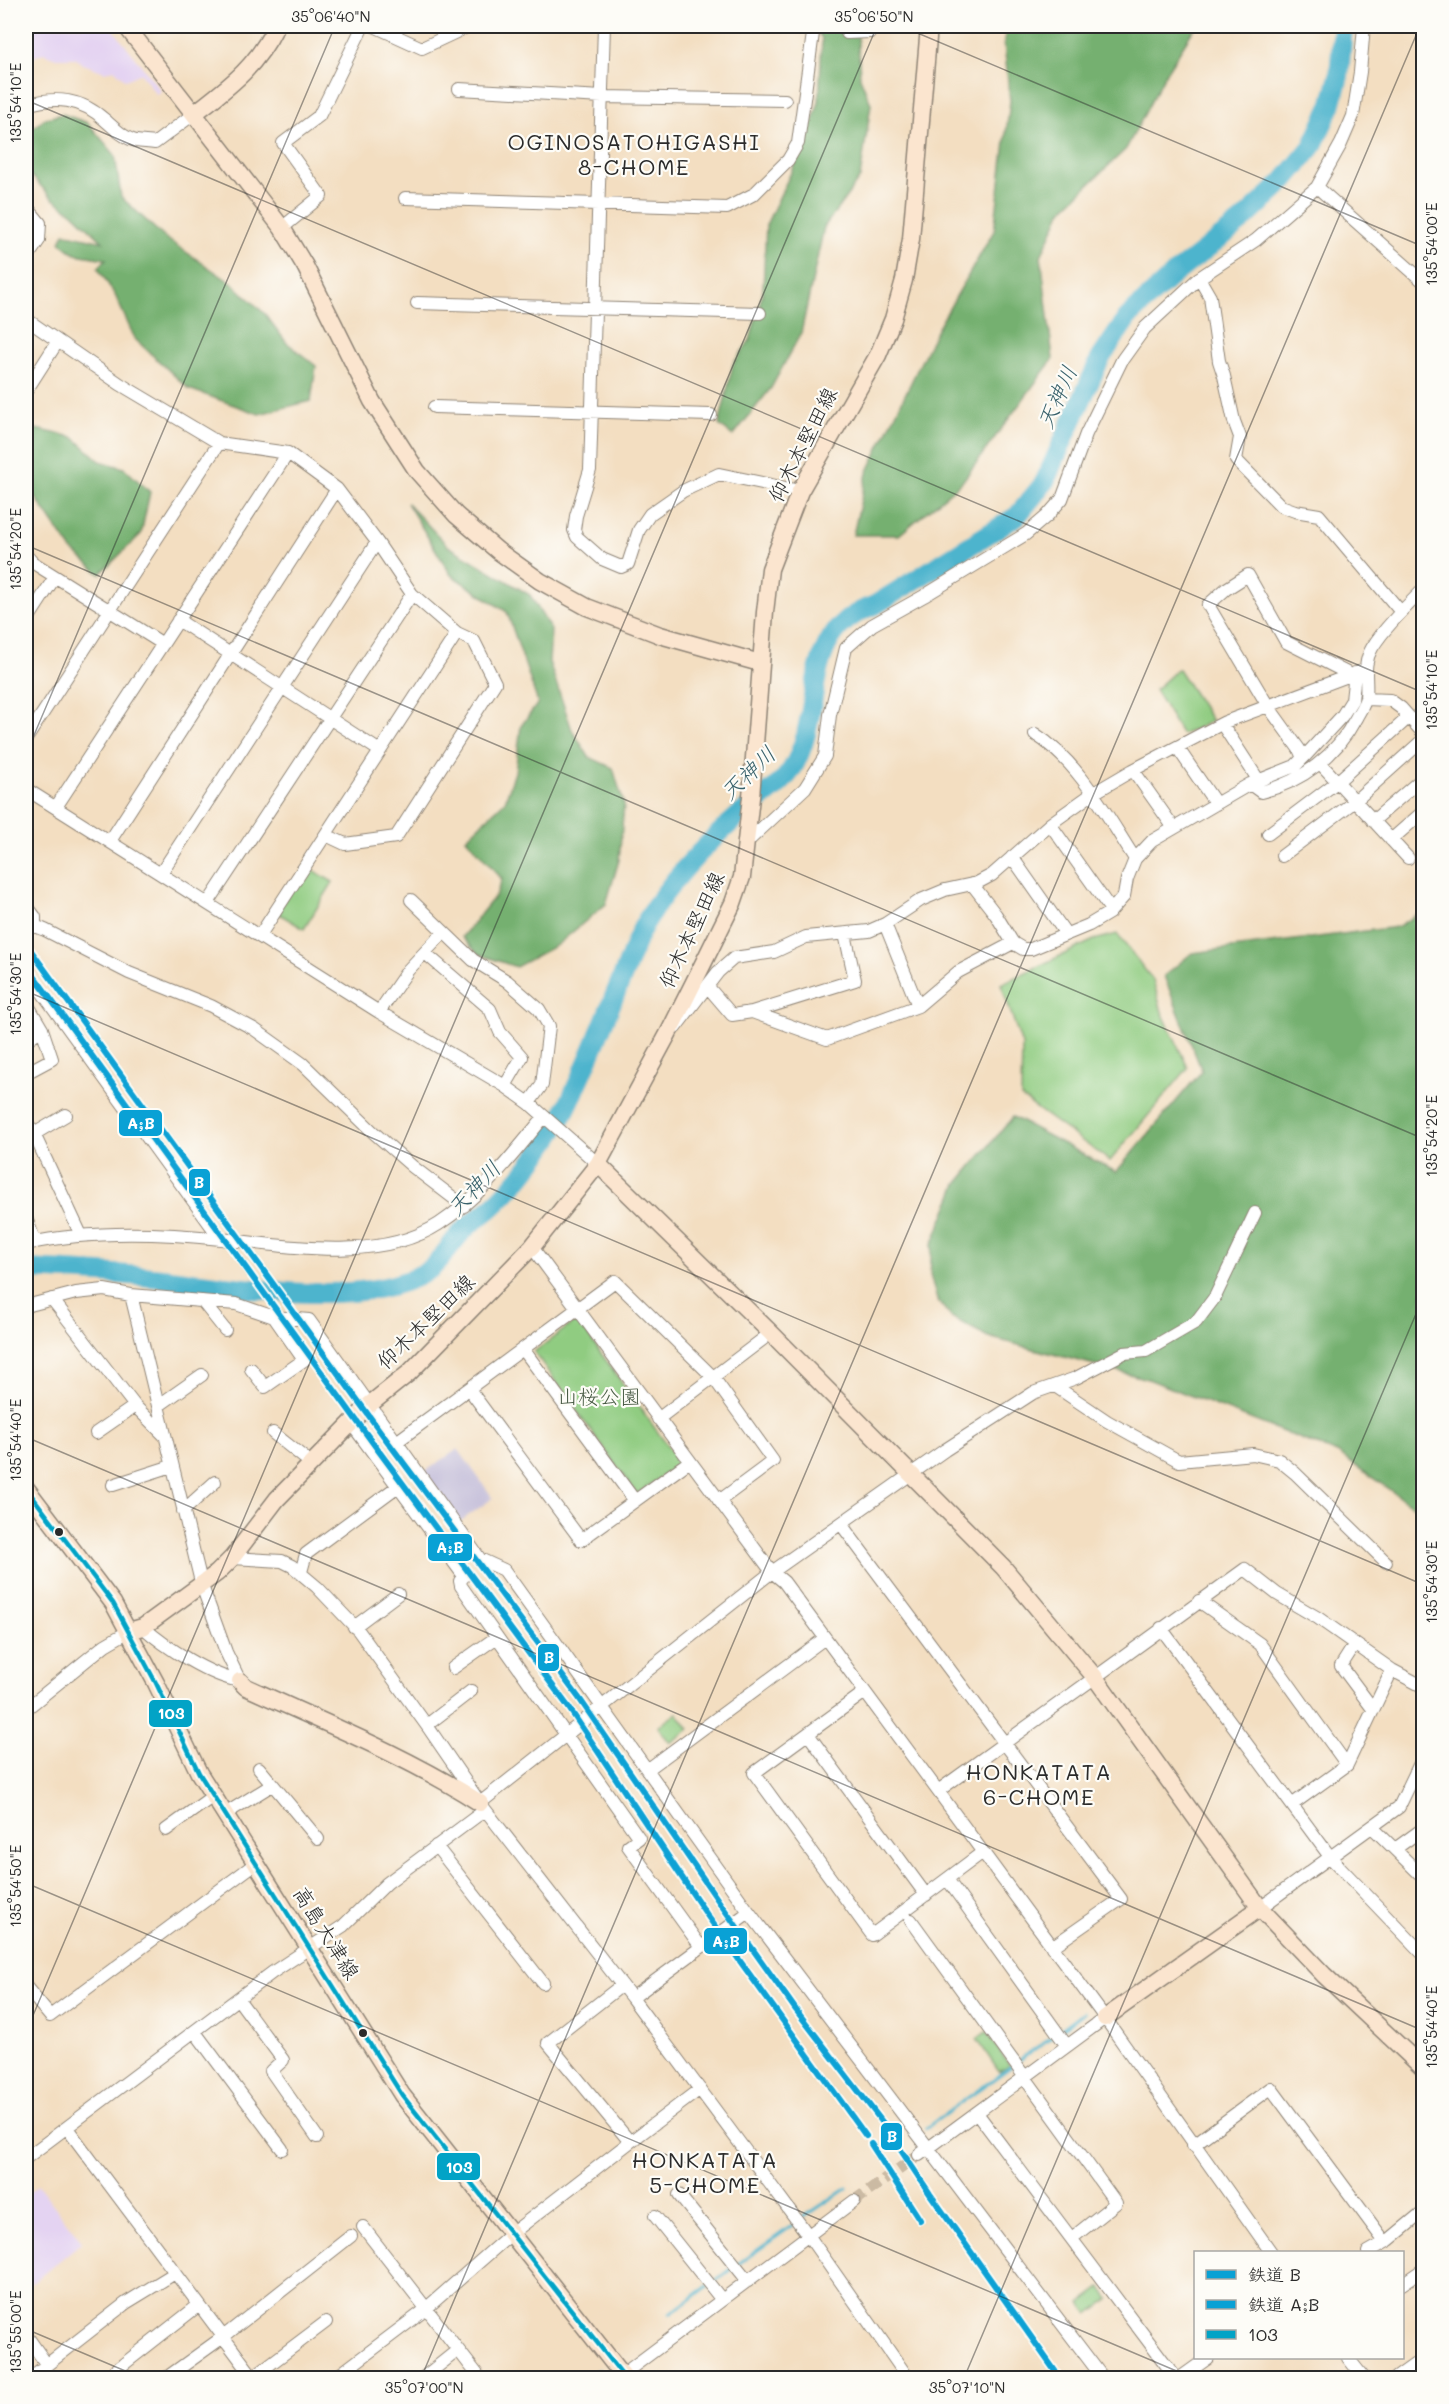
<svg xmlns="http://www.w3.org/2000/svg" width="1449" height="2404" viewBox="0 0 1449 2404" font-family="Mali,'Klee One',sans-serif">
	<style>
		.built { fill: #e4d3f2 }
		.industrial { fill: #c6c0da }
		.green { fill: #90cc81; stroke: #5e7c56; stroke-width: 1.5 }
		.forest { fill: #74b06f; stroke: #506e4d; stroke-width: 1.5 }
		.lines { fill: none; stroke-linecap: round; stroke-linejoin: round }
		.stream { stroke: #4eb4cd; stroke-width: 3 }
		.river { stroke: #4eb4cd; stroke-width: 20 }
		.street-tunnel { stroke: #cbbaa3; stroke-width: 12; stroke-dasharray: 12 6; stroke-linecap: butt }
		.street-casing { stroke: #8f8476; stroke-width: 14 }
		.secondary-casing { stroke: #8f8476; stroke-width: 19 }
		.street { stroke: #fff; stroke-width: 12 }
		.secondary { stroke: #fbe5cf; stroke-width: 16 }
		.bus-1-casing { stroke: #fdfcf7; stroke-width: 9 }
		.bus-1 { stroke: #02a3c6; stroke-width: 4.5 }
		.rail-1-casing { stroke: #fdfcf7; stroke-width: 10 }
		.rail-2-casing { stroke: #fdfcf7; stroke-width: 10 }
		.rail-1 { stroke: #09a1d5; stroke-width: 6 }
		.rail-2 { stroke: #09a1d5; stroke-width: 6 }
		.ticks { fill: none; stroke: #2b2b2b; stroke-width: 1.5; stroke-opacity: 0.45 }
		.bus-dot { fill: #2b2b2b; stroke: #fdfcf7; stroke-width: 2 }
		.labels { text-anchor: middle; stroke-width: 4.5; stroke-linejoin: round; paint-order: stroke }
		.street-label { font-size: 21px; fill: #2b2b2b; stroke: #fdfcf7 }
		.park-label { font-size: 21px; fill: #495b45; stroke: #fdfcf7 }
		.neighbourhood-label { font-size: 22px; letter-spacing: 1.5px; fill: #2b2b2b; stroke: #fdfcf7 }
		.water-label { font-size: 22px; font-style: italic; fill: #39626c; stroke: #fdfcf7 }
		.line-badge { stroke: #fdfcf7; stroke-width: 2 }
		.badge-label { font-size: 16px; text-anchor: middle; font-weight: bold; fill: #fff }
		.neatline { fill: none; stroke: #2b2b2b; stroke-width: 2 }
		.ticks-label { font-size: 15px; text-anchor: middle; fill: #2b2b2b }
	</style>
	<rect width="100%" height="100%" fill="#fdfcf7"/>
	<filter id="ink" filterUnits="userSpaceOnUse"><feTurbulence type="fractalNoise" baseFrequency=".0167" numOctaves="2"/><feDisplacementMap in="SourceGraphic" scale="12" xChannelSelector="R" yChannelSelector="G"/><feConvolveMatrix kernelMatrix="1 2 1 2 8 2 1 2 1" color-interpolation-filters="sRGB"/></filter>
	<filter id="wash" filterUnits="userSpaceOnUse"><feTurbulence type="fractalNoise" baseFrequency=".008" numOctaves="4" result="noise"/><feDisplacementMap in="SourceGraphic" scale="24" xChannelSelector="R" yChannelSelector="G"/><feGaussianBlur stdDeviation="1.35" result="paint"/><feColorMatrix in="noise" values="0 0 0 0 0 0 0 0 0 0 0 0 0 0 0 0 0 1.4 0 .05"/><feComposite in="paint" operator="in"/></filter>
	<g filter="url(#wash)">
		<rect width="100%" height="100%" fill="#f3dec1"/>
		<path class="built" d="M26,26h85l50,65 -5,3 -15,-21 -15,7 -12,-11 -9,3 -22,-8 -8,-6h-19l-13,-5 -9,4 -8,8z
			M38,2185l44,57 -51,42 -5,-7v-82z"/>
		<path class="industrial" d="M458,1449l35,49 -35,25 -35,-50z"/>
		<path class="green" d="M1178,669l34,52 -30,14 -27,-45z
			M307,867l26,15 -29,47 -28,-17z
			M1117,934l36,46 9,32 26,56 -78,93 -89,-64 1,-52 -21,-61 93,-44z
			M577,1320l103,143 -43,31 -103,-142z
			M677,1713l12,16 -19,14 -12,-16z
			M986,2032l24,34 -11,6 -22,-33z
			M1101,2288l8,11 -20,15 -8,-11z"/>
		<path class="forest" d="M813,26h44l3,51 11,27 -11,74 -36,49 -23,106 -30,55 -38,48 -14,-11 14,-61 17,-24 13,-49 3,-66 40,-84 13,-39 3,-64z
			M1007,26h189l-29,45 -41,78 -64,61 -21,46 12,103 -91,123 -63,53h-46l14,-62 69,-142 58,-100 16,-130 -6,-58z
			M62,114l26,9 27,32 6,42 43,40 69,47 32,30 21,28 30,24 -5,35 -52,13 -70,-25 -54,-50 -20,-44 -17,-27 8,-9 -31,-5 -15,-12 4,-9 39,9 -30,-29 -21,-15 -26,-28v-37l20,-15z
			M26,427l47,10 27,24 24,7 26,24 -9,42 -41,40 -29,-25 -37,-54 -8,-8z
			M407,503l41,43 82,49 21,35 -2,32 23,68 17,27 24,11 11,37 -5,55 -13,44 -49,41 -41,22 -38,-13 -16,-17 34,-42 6,-16 -36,-41 39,-37 10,-29 6,-46 17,-23 -31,-91 -56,-37z
			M1423,911v602l-86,-60 -189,-74 -160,-42 -37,-20 -14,-17 -7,-25 2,-30 25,-61 56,-67 103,55 86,-101 -38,-95 28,-23 205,-26z"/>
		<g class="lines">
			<path class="stream" d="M1059,2031l25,-19
				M1018,2061l36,-26
				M926,2128l87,-63
				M801,2219l46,-31
				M738,2264l58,-41
				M714,2282l18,-14
				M670,2314l38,-28
				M587,2378l12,-8"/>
			<path class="river" d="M26,1269c45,2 90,4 135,9 73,8 198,32 263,-5 17,-9 27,-32 42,-45 7,-7 16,-12 24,-19 27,-24 59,-66 75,-98 23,-46 41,-96 61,-143 6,-15 11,-31 19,-45 25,-42 57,-75 93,-107 18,-15 43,-28 55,-49 33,-57 4,-135 82,-162l142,-89 27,-33 56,-124 28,-42 45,-42 69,-54 41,-39 29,-35 19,-41 8,-30 4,-50"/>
		</g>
	</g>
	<g filter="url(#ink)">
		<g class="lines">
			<path class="street-tunnel" d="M854,2201l65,-46"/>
			<defs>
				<path id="street" d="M374,26l48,22 47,-22
					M604,26l-14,444 -14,46 -2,14 3,7 25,22 19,8 7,-3 11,-34 11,-16 33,-23 36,-17 81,17
					M847,33l23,-1
					M459,89l143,8 183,3
					M26,105c29,-9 55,-7 79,15 9,8 19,18 31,21 6,1 13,1 19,2l40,-30
					M1317,187l107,95
					M405,198l322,10 27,-14 34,-34 10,-17 16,-117
					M26,206l14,17 -1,17 -13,19
					M282,228l39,-32 -38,-53 36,-27 44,-90
					M1199,278l11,19 9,64 5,15 10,45 6,16 -4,23 45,46 14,5 24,4 82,97
					M417,303l343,10
					M26,319l94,65 99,59 69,10 49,36 40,53 35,52 45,39 17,8 21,42 -99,154 -51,7 -19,-9
					M26,391l32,-50
					M434,407l277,8
					M26,555l6,7 131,82
					M178,620l202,131
					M26,622l29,-45
					M1366,699l24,1 11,8 23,26
					M1222,724l37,57
					M1035,734c44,28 72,82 100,125
					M26,739l193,-296
					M1177,747l39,57
					M1303,758l-4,-9 -31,-43 -60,-101 18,-16 22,-14 38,67 65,33
					M1320,763l88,95
					M1133,770l41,58
					M1250,784l45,-18 11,-11 36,-39 10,-16 3,-27
					M26,789l353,223 126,74 24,17 69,61
					M56,807l232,-354
					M1373,821l51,-44
					M1050,824l61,86
					M1268,834l69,-52 72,-65
					M1391,840l33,-29
					M110,841l227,-352
					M747,842l58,-54 20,-32 5,-41 16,-67 26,-23 52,-29 102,-62 21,-18 15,-17 24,-65 36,-74 23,-32 54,-50 57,-38 61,-53 24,-43 12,-28 7,-44 4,-46
					M1282,856l73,-55 69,-62
					M1012,857l54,77
					M161,873l216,-331
					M972,884l24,31 17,28
					M411,900l33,32
					M208,903l204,-309
					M26,905l9,12v9
					M26,928l9,-2 10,4 84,43 82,33 43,23 49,35 70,68 40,35 51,39
					M260,935l197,-302
					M425,953l65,56 10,23 22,25 -17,29
					M26,970l194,268
					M708,987l24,28 20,-3 75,27 91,-33 -33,-82
					M26,1002l16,27 10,30 -26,14
					M918,1006l40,-34 55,-29 10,6h8l58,-24 20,-12 15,-17 3,-17 8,-20 17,-18 98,-57 11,8c41,-10 75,-36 95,-74 3,-6 9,-14 10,-21 2,-17 -4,-32 6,-49 12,-20 35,-42 52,-59
					M379,1012l29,-42 36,-38 29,28 34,21 32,28 10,17 -7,59 -13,18
					M752,1012l103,-32 -10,-46
					M675,1028l43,-56 16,-14 40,-6 32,-15 63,-6 16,-7 36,-24 24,-10 32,-7 15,-8 58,-51 42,-30 41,-24 92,-48 139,-52
					M26,1040l16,-11
					M26,1121l8,13 47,101
					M34,1134l32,-19
					M26,1218l9,24
					M26,1244c63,-14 130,-12 195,-5 67,7 158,24 218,-15 43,-28 73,-69 105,-107
					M532,1247l240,325 12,10 321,436 166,234
					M131,1295l71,291 24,66 14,29
					M52,1299l83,107 30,30
					M202,1301l23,29
					M26,1306l50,-13 28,-3 27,5 105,9 38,13 30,43 -39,27 -14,-18
					M274,1317l35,3 171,239 24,11 245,342 354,466
					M523,1349l112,152
					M1055,1386l52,35 72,40 74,-7 26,6 16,13 91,89
					M469,1389l112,151 109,-79
					M158,1406l44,-31
					M658,1419l113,-86
					M351,1423l113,153 -4,5 1,5 178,252 -11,8 73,101
					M96,1433l39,-27
					M273,1433l39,31
					M395,1443l220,-162 98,96 60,84 -54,40
					M113,1485l59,-19
					M183,1511l32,-29
					M841,1524l280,375 -69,48
					M232,1558l50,3 10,5 25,21 41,43 72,100 50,73 152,195 176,237 100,143
					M301,1572l5,-18 92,-68
					M1199,1601l61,43 87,121
					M143,1627c22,20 67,49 97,54
					M354,1627l44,-33
					M1161,1628l170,230 93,97
					M1355,1644l-14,22 32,43
					M453,1668l44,-31
					M865,1692l-111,81 118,162 111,-83
					M26,1709l79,-64 24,-14
					M427,1725l44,-34
					M808,1734l118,161
					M259,1768l59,71
					M647,1770l178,-132
					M938,1791l307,-222 32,25 41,24 74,52 32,17
					M480,1803l292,-231 173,-122 88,-57 43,-15 48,-25 22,-2 50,-29 19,-25 40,-84
					M1293,1804l54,-39 45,-95
					M225,1814l47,-29
					M1373,1828l51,50
					M166,1830l47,-34
					M436,1846l107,137
					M1395,1849l29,-21
					M947,1879l120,167
					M1260,1908l139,-101 25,-52
					M911,1920l205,283 -44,35
					M26,1987l24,29 206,-153
					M632,1998l117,-86
					M238,1999l45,61 -12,11 46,66
					M195,2032l87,117
					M977,2113l199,265
					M67,2128l187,250
					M630,2142l70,-53
					M1193,2145l78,-57 114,154
					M919,2155l186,-137
					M26,2158l247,-186 70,-46 44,-43 98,-73
					M679,2195l69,86
					M655,2216l67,84
					M363,2227l117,151
					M1368,2252l21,-12 35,-29
					M1402,2284l22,-15
					M26,2335l21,30
					M1348,2358l16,20
					M622,2375l232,-174
					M253,2377l73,-55
					M30,2378l96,-75 49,-30
					M106,2378l93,-73
					M166,2378l57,-41 128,-101
					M335,2378l86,-65 90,-79 119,-92 -82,-99 74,-58
					M423,2378l35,-28
					M1180,2378l28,-20
					M1396,2378l28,-20"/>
				<path id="secondary" d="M126,26l156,202 23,38 67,135 45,70 39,44 42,36 42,30 47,26 73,28 100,28
					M195,113c36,-28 61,-46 81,-87
					M598,1164l173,169 232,234 91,109 166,232 64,67 100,94
					M26,1488l87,115 43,80 43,90 203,322 223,283
					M129,1631l14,-4 74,-54 15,-15 45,-59 92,-94 40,-32 123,-126 66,-83 70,-130 29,-58 36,-73 9,-26 9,-80 14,-185 5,-43 30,-78 78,-136 15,-36 11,-39 7,-41 18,-213
					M240,1681l6,6c79,36 161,69 234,116
					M1105,2018l155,-110"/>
			</defs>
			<use href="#street" class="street-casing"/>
			<use href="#secondary" class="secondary-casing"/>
			<use href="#street" class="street"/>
			<use href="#secondary" class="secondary"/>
			<defs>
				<path id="bus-1" d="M26,1488l87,115 43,80 43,90 203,322 223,283"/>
			</defs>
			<use href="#bus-1" class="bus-1-casing"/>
			<use href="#bus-1" class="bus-1"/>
			<defs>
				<path id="rail-1" d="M26,944l362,498 191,256 143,208 74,104 87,113 47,71 130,184"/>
				<path id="rail-2" d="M26,965l352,485 189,255 142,213 157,218
					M871,2144l49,76"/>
			</defs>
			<use href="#rail-1" class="rail-1-casing"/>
			<use href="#rail-2" class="rail-2-casing"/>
			<use href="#rail-1" class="rail-1"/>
			<use href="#rail-2" class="rail-2"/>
		</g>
	</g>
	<path class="ticks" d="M901,26l523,221M26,100l1398,593M26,545l1398,594M26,754l309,-728M26,991l1398,594M26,1437l1398,594M26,1883l1167,495M26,2032l851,-2006M26,2329l116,49M421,2378l999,-2352M964,2378l460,-1083"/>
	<g class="bus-dot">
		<circle cx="59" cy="1532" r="5"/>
		<circle cx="363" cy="2033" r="5"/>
	</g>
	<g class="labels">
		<g class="street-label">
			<text transform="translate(803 445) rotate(-63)" y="7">仰木本堅田線</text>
			<text transform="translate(692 930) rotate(-65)" y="7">仰木本堅田線</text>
			<text transform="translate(426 1322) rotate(-44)" y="7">仰木本堅田線</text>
			<text transform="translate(326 1933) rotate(58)" y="7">高島大津線</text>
		</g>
		<g class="park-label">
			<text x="599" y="1404">山桜公園</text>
		</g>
		<g class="neighbourhood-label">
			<text x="634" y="150">OGINOSATOHIGASHI<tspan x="634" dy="25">8-CHOME</tspan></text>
			<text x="1039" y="1780">HONKATATA<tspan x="1039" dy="25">6-CHOME</tspan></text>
			<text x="705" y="2168">HONKATATA<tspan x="705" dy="25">5-CHOME</tspan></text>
		</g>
		<g class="water-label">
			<text transform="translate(1057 397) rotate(-66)" y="8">天神川</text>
			<text transform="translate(748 773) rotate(-44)" y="8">天神川</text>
			<text transform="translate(474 1188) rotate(-47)" y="8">天神川</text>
		</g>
	</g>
	<g class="line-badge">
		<rect x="118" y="1109" width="45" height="28" rx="6" fill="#09a1d5"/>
		<rect x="188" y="1168" width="23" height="29" rx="6" fill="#09a1d5"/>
		<rect x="427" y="1533" width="46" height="29" rx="6" fill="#09a1d5"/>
		<rect x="537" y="1643" width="23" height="29" rx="6" fill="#09a1d5"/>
		<rect x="148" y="1699" width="45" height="29" rx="6" fill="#02a3c6"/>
		<rect x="703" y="1927" width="45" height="28" rx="6" fill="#09a1d5"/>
		<rect x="880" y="2122" width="23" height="29" rx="6" fill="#09a1d5"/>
		<rect x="436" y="2152" width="45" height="29" rx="6" fill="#02a3c6"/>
	</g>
	<g class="badge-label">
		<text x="141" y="1129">A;B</text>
		<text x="199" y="1188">B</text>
		<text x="450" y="1553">A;B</text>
		<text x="549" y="1663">B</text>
		<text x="171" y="1719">103</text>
		<text x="726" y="1947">A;B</text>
		<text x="892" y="2142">B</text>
		<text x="459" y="2173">103</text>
	</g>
	<rect width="1449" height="2404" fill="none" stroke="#fdfcf7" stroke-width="66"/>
	<rect x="1194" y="2251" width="210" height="108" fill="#fdfcf7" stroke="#a9a8a5" stroke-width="1.5"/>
	<rect x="1206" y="2270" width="30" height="9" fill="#09a1d5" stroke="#a9a8a5" stroke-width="1.5"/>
	<text x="1248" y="2281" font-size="18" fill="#2b2b2b">鉄道 B</text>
	<rect x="1206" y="2300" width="30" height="9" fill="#09a1d5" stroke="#a9a8a5" stroke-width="1.5"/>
	<text x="1248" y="2311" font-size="18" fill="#2b2b2b">鉄道 A;B</text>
	<rect x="1206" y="2330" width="30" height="9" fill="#02a3c6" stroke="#a9a8a5" stroke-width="1.5"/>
	<text x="1248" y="2341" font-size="18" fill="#2b2b2b">103</text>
	<rect x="33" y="33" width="1383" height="2338" class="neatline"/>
	<g class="ticks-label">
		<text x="331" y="22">35°06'40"N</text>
		<text x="874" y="22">35°06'50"N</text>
		<text transform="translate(16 103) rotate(-90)" y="5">135°54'10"E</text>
		<text transform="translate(1432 244) rotate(-90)" y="5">135°54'00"E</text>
		<text transform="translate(16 549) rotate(-90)" y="5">135°54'20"E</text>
		<text transform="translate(1432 690) rotate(-90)" y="5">135°54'10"E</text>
		<text transform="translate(16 994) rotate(-90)" y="5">135°54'30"E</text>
		<text transform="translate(1432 1136) rotate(-90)" y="5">135°54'20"E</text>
		<text transform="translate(16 1440) rotate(-90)" y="5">135°54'40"E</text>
		<text transform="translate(1432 1582) rotate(-90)" y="5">135°54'30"E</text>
		<text transform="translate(16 1886) rotate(-90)" y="5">135°54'50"E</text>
		<text transform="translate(1432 2027) rotate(-90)" y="5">135°54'40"E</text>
		<text transform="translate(16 2332) rotate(-90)" y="5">135°55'00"E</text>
		<text x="424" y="2393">35°07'00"N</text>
		<text x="967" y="2393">35°07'10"N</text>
	</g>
</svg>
